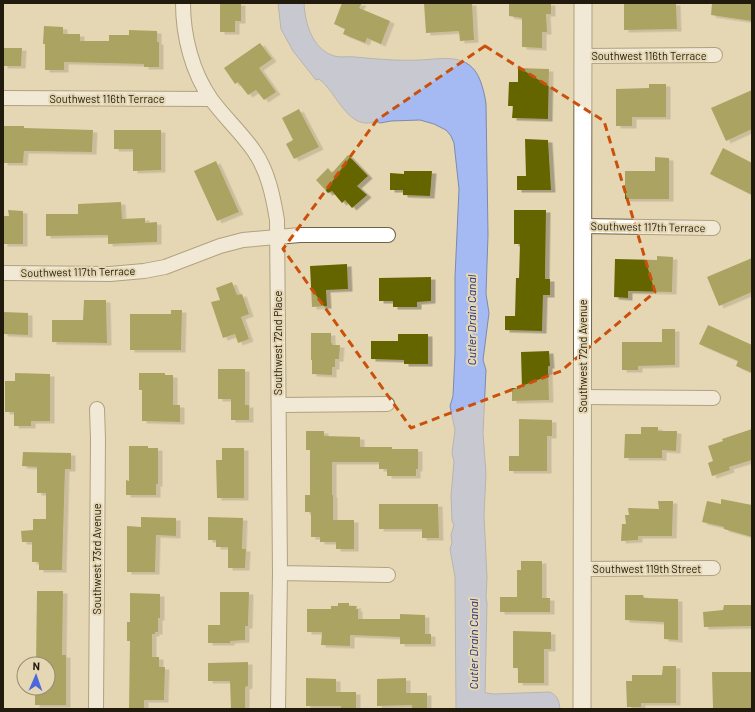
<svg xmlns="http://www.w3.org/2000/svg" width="755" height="712" viewBox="0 0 755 712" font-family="Barlow,sans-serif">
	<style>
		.water { fill: #a5b9f3; stroke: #7d8aae }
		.building { fill: #656500; filter: url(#shadow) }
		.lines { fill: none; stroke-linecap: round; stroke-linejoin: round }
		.minor-casing { stroke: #6f6242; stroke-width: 16 }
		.tertiary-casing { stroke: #6f6242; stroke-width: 19 }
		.minor { stroke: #fff; stroke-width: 14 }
		.tertiary { stroke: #fff; stroke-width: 17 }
		.marked { fill: none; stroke: #ca500c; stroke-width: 3; stroke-dasharray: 8 5; stroke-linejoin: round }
		.labels { text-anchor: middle; stroke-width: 4; stroke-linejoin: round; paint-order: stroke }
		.street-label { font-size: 11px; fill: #201b0d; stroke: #e5d7b3 }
		.water-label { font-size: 12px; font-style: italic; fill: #1e2b7c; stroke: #e5d7b3 }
	</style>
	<defs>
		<filter id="shadow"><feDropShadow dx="4.5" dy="2.5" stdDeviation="0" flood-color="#0004"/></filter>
	</defs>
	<rect width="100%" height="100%" fill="#e5d7b3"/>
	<path class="water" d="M278,3h26c1,20 8,46 30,53 7,2 14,0 21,1 21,2 43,4 64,3 24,-1 50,-8 61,20 3,8 5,16 6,24l2,131 -2,59 3,19 -6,47 3,10 -3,63 3,41 -2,41 3,63 -1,19 1,6 -2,89 1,1 8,1 56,-2c8,4 9,9 10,17h-104l-1,-132 -5,-28 2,-6 -1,-8 3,-10 -2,-4 -1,-25 3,-35 -2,-7 1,-9 2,-15 -5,-24 3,-10 2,-42v-77l4,-88 -5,-46 -3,-7 -5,-6 -12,-6 -14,-4 -29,1 -11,2 -4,-2c-27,12 -40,-30 -57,-42l-3,1 -23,-29 -12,-22z"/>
	<path class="building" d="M220,3h21v18h-6v11h-15z
		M342,3h20l-3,5 31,13 -9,23 -14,-6 -2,5 -22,-9 2,-5 -11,-5z
		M424,3h48l2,37 -14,1 -1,-10 -33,2z
		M509,3h42v11h-5l1,18h-5v16l-20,-1v-29l-13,-2z
		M624,3h52l1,26 -53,1z
		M712,3h40v18l-41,-6z
		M44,26l19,1v7h17v7h29v-6h20v-5l28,1v11h2v25h-15v-3l-80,-2v8h-19v-26h-2z
		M260,43l12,16 -13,9 17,24 -12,8 -8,-10 -8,5 -10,-13 -3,2 -11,-16z
		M3,48h19l-1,18h-18z
		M518,68l31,1 -1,50 -36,-1 1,-12h-5l1,-24h9z
		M649,84h17v33h-34v9h-16v-37l33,-1z
		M752,90v39l-26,12 -15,-33z
		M299,109l20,38 -25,12 -8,-15 7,-4 -11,-22z
		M3,126h21v2l69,2 -1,22 -68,-1 -1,12h-20z
		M114,130h47v40l-28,1v-22h-19z
		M525,139l23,1 3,50h-34v-14h9z
		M723,148l29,15v32l-42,-21z
		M348,155l20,21 -11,10 10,9 -15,13 -7,-8 -3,3 -10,-12 -4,2 -12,-13 12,-12 4,5z
		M655,157l14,1v41h-44v-28h30z
		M216,161l23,51 -22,9 -23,-50z
		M404,171h28l-2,25 -27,-1v-5h-13v-17l14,1z
		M121,202l1,17 23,-1v5l12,-1v20l-49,2v-9l-62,1v-22h32v-10z
		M8,210l15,1v33h-20v-28h6z
		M514,210h32l-1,69h5v16h-7l-1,36 -37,-1v-14h10l1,-38h3l1,-34h-6z
		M657,256l16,1 -1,35 -44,-1v7l-14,-1 1,-38 42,1z
		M752,258v34l-33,14 -12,-29z
		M347,264l1,25 -22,1 1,16 -15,1 -2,-41z
		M431,277v24l-14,1v5h-24v-6h-14v-23z
		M232,282l5,13 5,-1 7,20 -8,3 8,22 -11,4 -3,-9 -12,4 -12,-36 9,-2 -4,-12z
		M84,300h22l1,43 -55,-1v-22h31z
		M171,310h11l-1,40h-51v-36h41z
		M3,312l25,1v22l-25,-1z
		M708,325l44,20v28l-16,-7 2,-5 -39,-17z
		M662,329h13v36l-37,1v4h-16v-28h40z
		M311,333h20v10h1v2h8l-1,14h-4v8h-3v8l-20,-1v-14h-1z
		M398,334h30v30h-24v-4l-33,-1v-18h27z
		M549,351l1,15h-2l1,34 -37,1v-13h10l-1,-36z
		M218,369h27v36h4v15h-18v-21h-13z
		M15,373l35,1v47h-19v5h-17v-14h-9v-31h10z
		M139,373h26v2h8v30h7v17l-38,-1v-31h-3z
		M519,419l33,1v16h-5v35h-38v-15h10z
		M641,427h17v4h19l-1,20 -14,-1v8h-38l1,-24h16z
		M752,429v31l-23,7 1,3 -18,6 -4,-13 5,-2 -5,-15 15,-5 -1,-2z
		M306,431h18v5l36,1v10h32v2h26v20h-2v7h-29v-7h-8v-7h-47v33h1v25h21v29h-18v-7h-16v-5h-9v-25h-6v-17h5v-45h-4z
		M129,446h19v2h10v36h-2v11h-30v-15l3,1z
		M222,448h22v50h-27l-1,-38h6z
		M23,452l48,1v16h-6l-3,101h-23v-8h-7v-20h-10l-1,-11 12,-1v-11h13v-26h-9v-26l-15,-1z
		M721,499l31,6v32l-28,-8v-2l-22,-5 5,-21 14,3z
		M658,501h15l-1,35h-34v4l-17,1 1,-17h4l-1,-9h4l-1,-7 31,1z
		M379,504h59l1,34h-17v-9h-43z
		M141,517l35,1v18l-20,-1 -1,37h-28v-46l14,1z
		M208,517l35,1 -1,31h4l-1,19h-17v-21h-12v-7h-8z
		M521,561h21v37h8v14h-50v-15h17v-27h4z
		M37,591h26l-1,64h4v50h-31v-17h13v-24h-12z
		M220,592h29l-1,34h-3v14l-15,1v2h-22v-18h12z
		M130,593l30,1v24h-2v14h-3v2h-3v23h7v10h6l-1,33h-20v9h-15l1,-68h-3v-19h3z
		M625,595h18l1,3 34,1v41l-14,-1v-17l-39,-2z
		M338,603h11v3h8l-1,3h2v10h42v-5l25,1v19h6v10h-31v-7l-50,-2v11l-29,-1 1,-13h-15v-23h24v-3h7z
		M724,605h28v21l-48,1 -1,-15 20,-2z
		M513,631l38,1v17h-7v34h-26v-15h-5z
		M248,662v24l-3,1v21l-14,1 -1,-28h-22v-18z
		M663,666h13v37h-35v4h-14l-1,-26h6v-6h30z
		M712,672h40v36h-39z
		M306,678l30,1v13h20v17h-15v-3h-35z
		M406,678v15h21v16h-15v-4l-35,1v-27z"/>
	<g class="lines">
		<defs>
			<path id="minor" d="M183,3c0,33 9,69 28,96 13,18 30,33 43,52 14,20 19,45 23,69l3,353 -2,136
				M583,56l132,-1
				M3,98l208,1
				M582,226l131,2
				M3,273l107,1 34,-3 21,-4 55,-21 23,-6 57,-5h88
				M583,397l130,1
				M279,405l108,-1
				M582,569l131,-1
				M280,573l108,2
				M96,709l2,-270 -1,-30"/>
			<path id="tertiary" d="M582,709l1,-706"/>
		</defs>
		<use href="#minor" class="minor-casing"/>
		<use href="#tertiary" class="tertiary-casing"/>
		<use href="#minor" class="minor"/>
		<use href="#tertiary" class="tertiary"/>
	</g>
	<path d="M0 0H755V712H0ZM485,46l119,75 51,171 -94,79 -150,57 -128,-179 94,-129z" fill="#e5d7b3" fill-opacity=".55" fill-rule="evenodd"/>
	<path class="marked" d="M485,46l119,75 51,171 -94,79 -150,57 -128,-179 94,-129z"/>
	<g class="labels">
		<g class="street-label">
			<text x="649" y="60">Southwest 116th Terrace</text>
			<text x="107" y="103">Southwest 116th Terrace</text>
			<text transform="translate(648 227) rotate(1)" y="4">Southwest 117th Terrace</text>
			<text transform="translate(78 272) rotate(-1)" y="4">Southwest 117th Terrace</text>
			<text transform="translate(278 343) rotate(-90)" y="4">Southwest 72nd Place</text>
			<text transform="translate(583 356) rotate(-90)" y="4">Southwest 72nd Avenue</text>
			<text transform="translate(97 559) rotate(-90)" y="4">Southwest 73rd Avenue</text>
			<text x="647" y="573">Southwest 119th Street</text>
		</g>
		<g class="water-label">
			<text transform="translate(472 320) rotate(-90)" y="4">Cutler Drain Canal</text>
			<text transform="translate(474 644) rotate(-90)" y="4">Cutler Drain Canal</text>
		</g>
	</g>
	<rect width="755" height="712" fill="none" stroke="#201b0d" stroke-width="8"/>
	<g transform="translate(36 676) rotate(2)"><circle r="19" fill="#e5d7b3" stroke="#968c71"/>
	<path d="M0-3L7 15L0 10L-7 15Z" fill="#4d68dd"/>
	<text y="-6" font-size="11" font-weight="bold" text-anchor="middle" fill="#201b0d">N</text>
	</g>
</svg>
